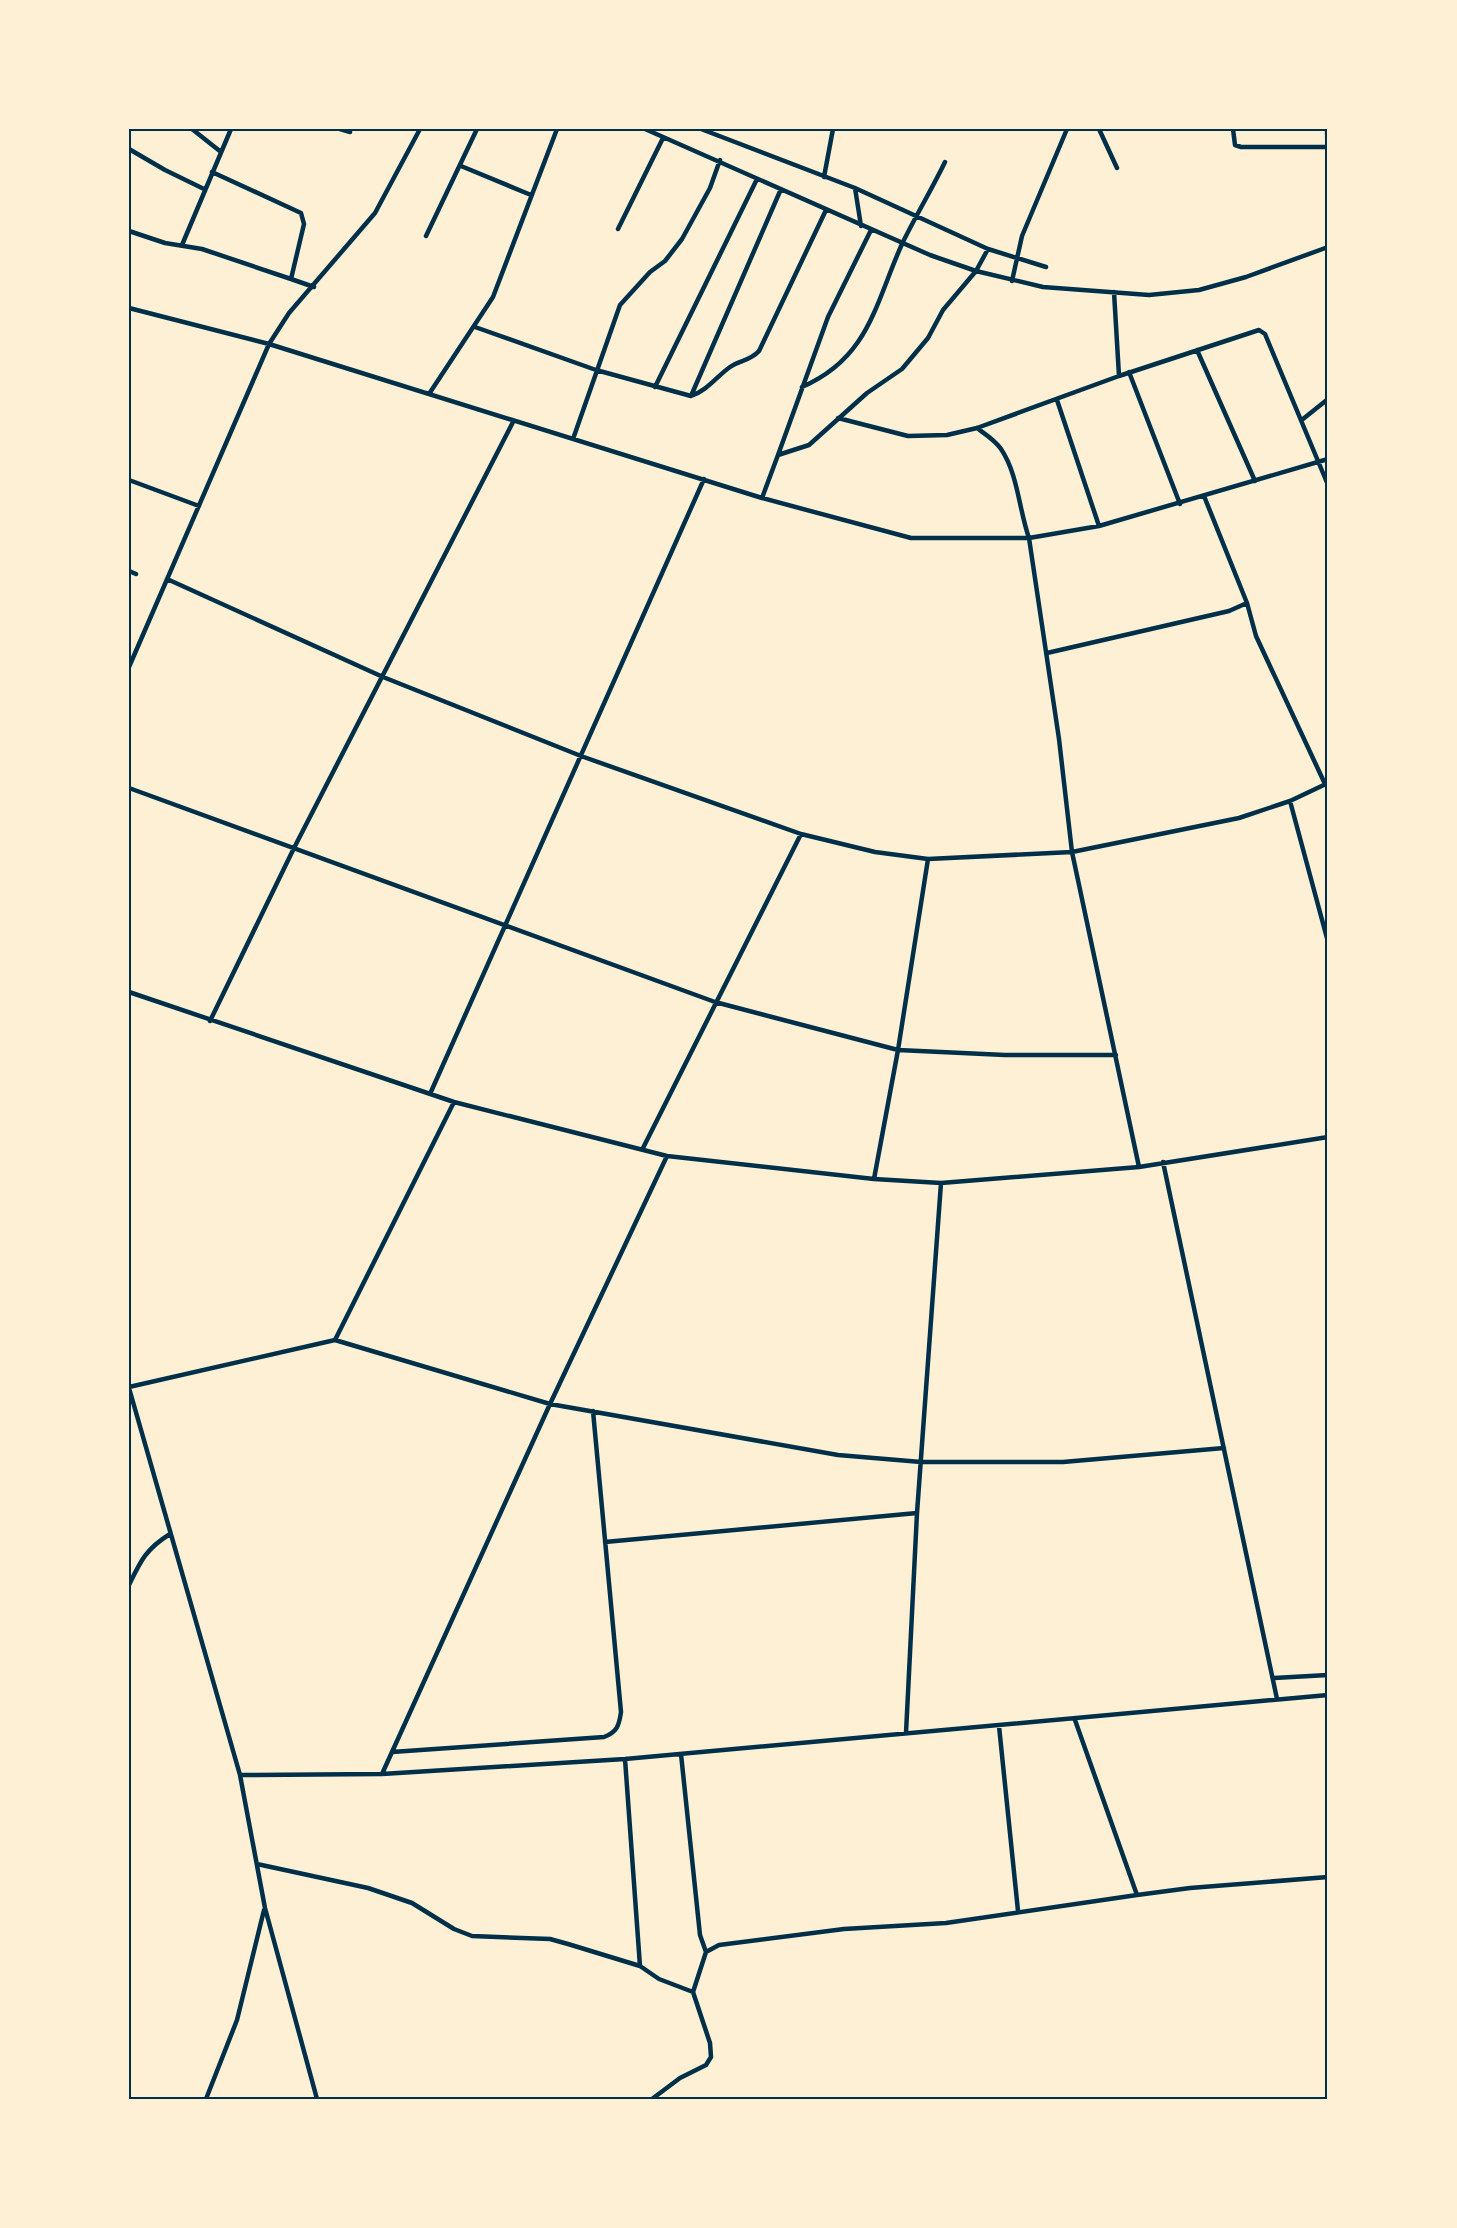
<svg xmlns="http://www.w3.org/2000/svg" width="1457" height="2228" viewBox="0 0 1457 2228" font-family="'DejaVu Sans',sans-serif">
	<style>
		.lines { fill: none; stroke-linecap: round; stroke-linejoin: round }
		.minor { stroke: #003049; stroke-width: 4.5 }
		.neatline { fill: none; stroke: #003049; stroke-width: 2 }
	</style>
	<rect width="100%" height="100%" fill="#fdf0d5"/>
	<g class="lines">
		<path class="minor" d="M192,129l29,23
			M340,129l10,3
			M645,129l285,126 46,16 67,16 106,8 50,-5 47,-13 82,-30
			M701,129l154,59 133,61 58,18
			M1099,129l18,39
			M1233,129l2,16 6,2h87
			M1327,129l1,42
			M129,149l36,21 39,19
			M461,166l70,29
			M212,172l89,41 3,11 -13,55 23,8
			M824,177l9,-48
			M855,188l6,38
			M618,229l45,-91
			M129,231l36,12 37,6 89,30
			M426,236l51,-107
			M182,245l49,-116
			M1012,281l10,-45 45,-107
			M1114,292l5,84
			M129,308l140,36 493,154 149,40h118l70,-12 229,-67
			M475,327l121,43 95,26c17,-6 25,-19 39,-29 10,-7 20,-6 29,-16l67,-141
			M1197,350l58,131
			M1129,372l51,132
			M655,387l102,-208
			M802,387c67,-29 73,-83 100,-143 13,-27 30,-55 43,-82
			M429,394l64,-97 64,-168
			M691,396l90,-207
			M1057,400l42,126
			M838,418l70,18 39,-1 30,-7 142,-52 140,-46 6,4 63,151
			M1303,419l25,-20
			M977,428c8,6 18,12 24,21 17,25 18,61 28,89l30,201 13,113 67,315
			M573,439l47,-134 30,-33 15,-11 17,-22 28,-51 10,-28
			M778,455l50,-138 43,-87
			M129,480l70,26
			M1204,496l43,107 9,33 69,148
			M762,498l16,-43 31,-10 58,-52 35,-24 26,-31 15,-28 33,-39 12,-22
			M129,571l7,3
			M167,579l216,98 198,79 220,78 74,18 53,7 144,-7 167,-34 51,-17 38,-18
			M1047,653l182,-42 18,-8
			M129,667l140,-323 20,-31 86,-100 45,-84
			M129,788l586,214 183,48 107,5h111
			M1290,801l38,141
			M129,992l325,110 213,54 207,23 67,4 198,-16 189,-30
			M210,1021l84,-173 219,-426
			M430,1094l274,-615
			M643,1148l158,-314
			M1163,1162l114,537
			M874,1179l24,-129 30,-191
			M335,1340l119,-238
			M129,1387l206,-47 215,64 288,51 83,7h142l161,-14
			M129,1388l111,387 25,133 52,191
			M605,1542l312,-29
			M129,1585c12,-25 17,-36 41,-51
			M1274,1678l54,-3
			M1075,1720l62,175 53,-7 138,-11
			M999,1726l19,185
			M906,1733l11,-220 24,-330
			M392,1752l212,-15c13,-5 15,-11 17,-25l-28,-301
			M681,1754l19,181 6,17
			M625,1759l15,207
			M382,1774l168,-370 117,-248
			M240,1775l142,-1 243,-15 703,-64
			M257,1864l111,24 44,15 42,26 18,7 78,3 18,5 72,22 19,13 34,13
			M206,2099l31,-79 27,-110
			M652,2099l28,-21 26,-13 5,-8 -1,-14 -17,-51 13,-40 13,-7 125,-16 102,-6 191,-28"/>
	</g>
	<rect width="1457" height="2228" fill="none" stroke="#fdf0d5" stroke-width="261"/>
	<rect x="130" y="130" width="1196" height="1968" class="neatline"/>
</svg>
